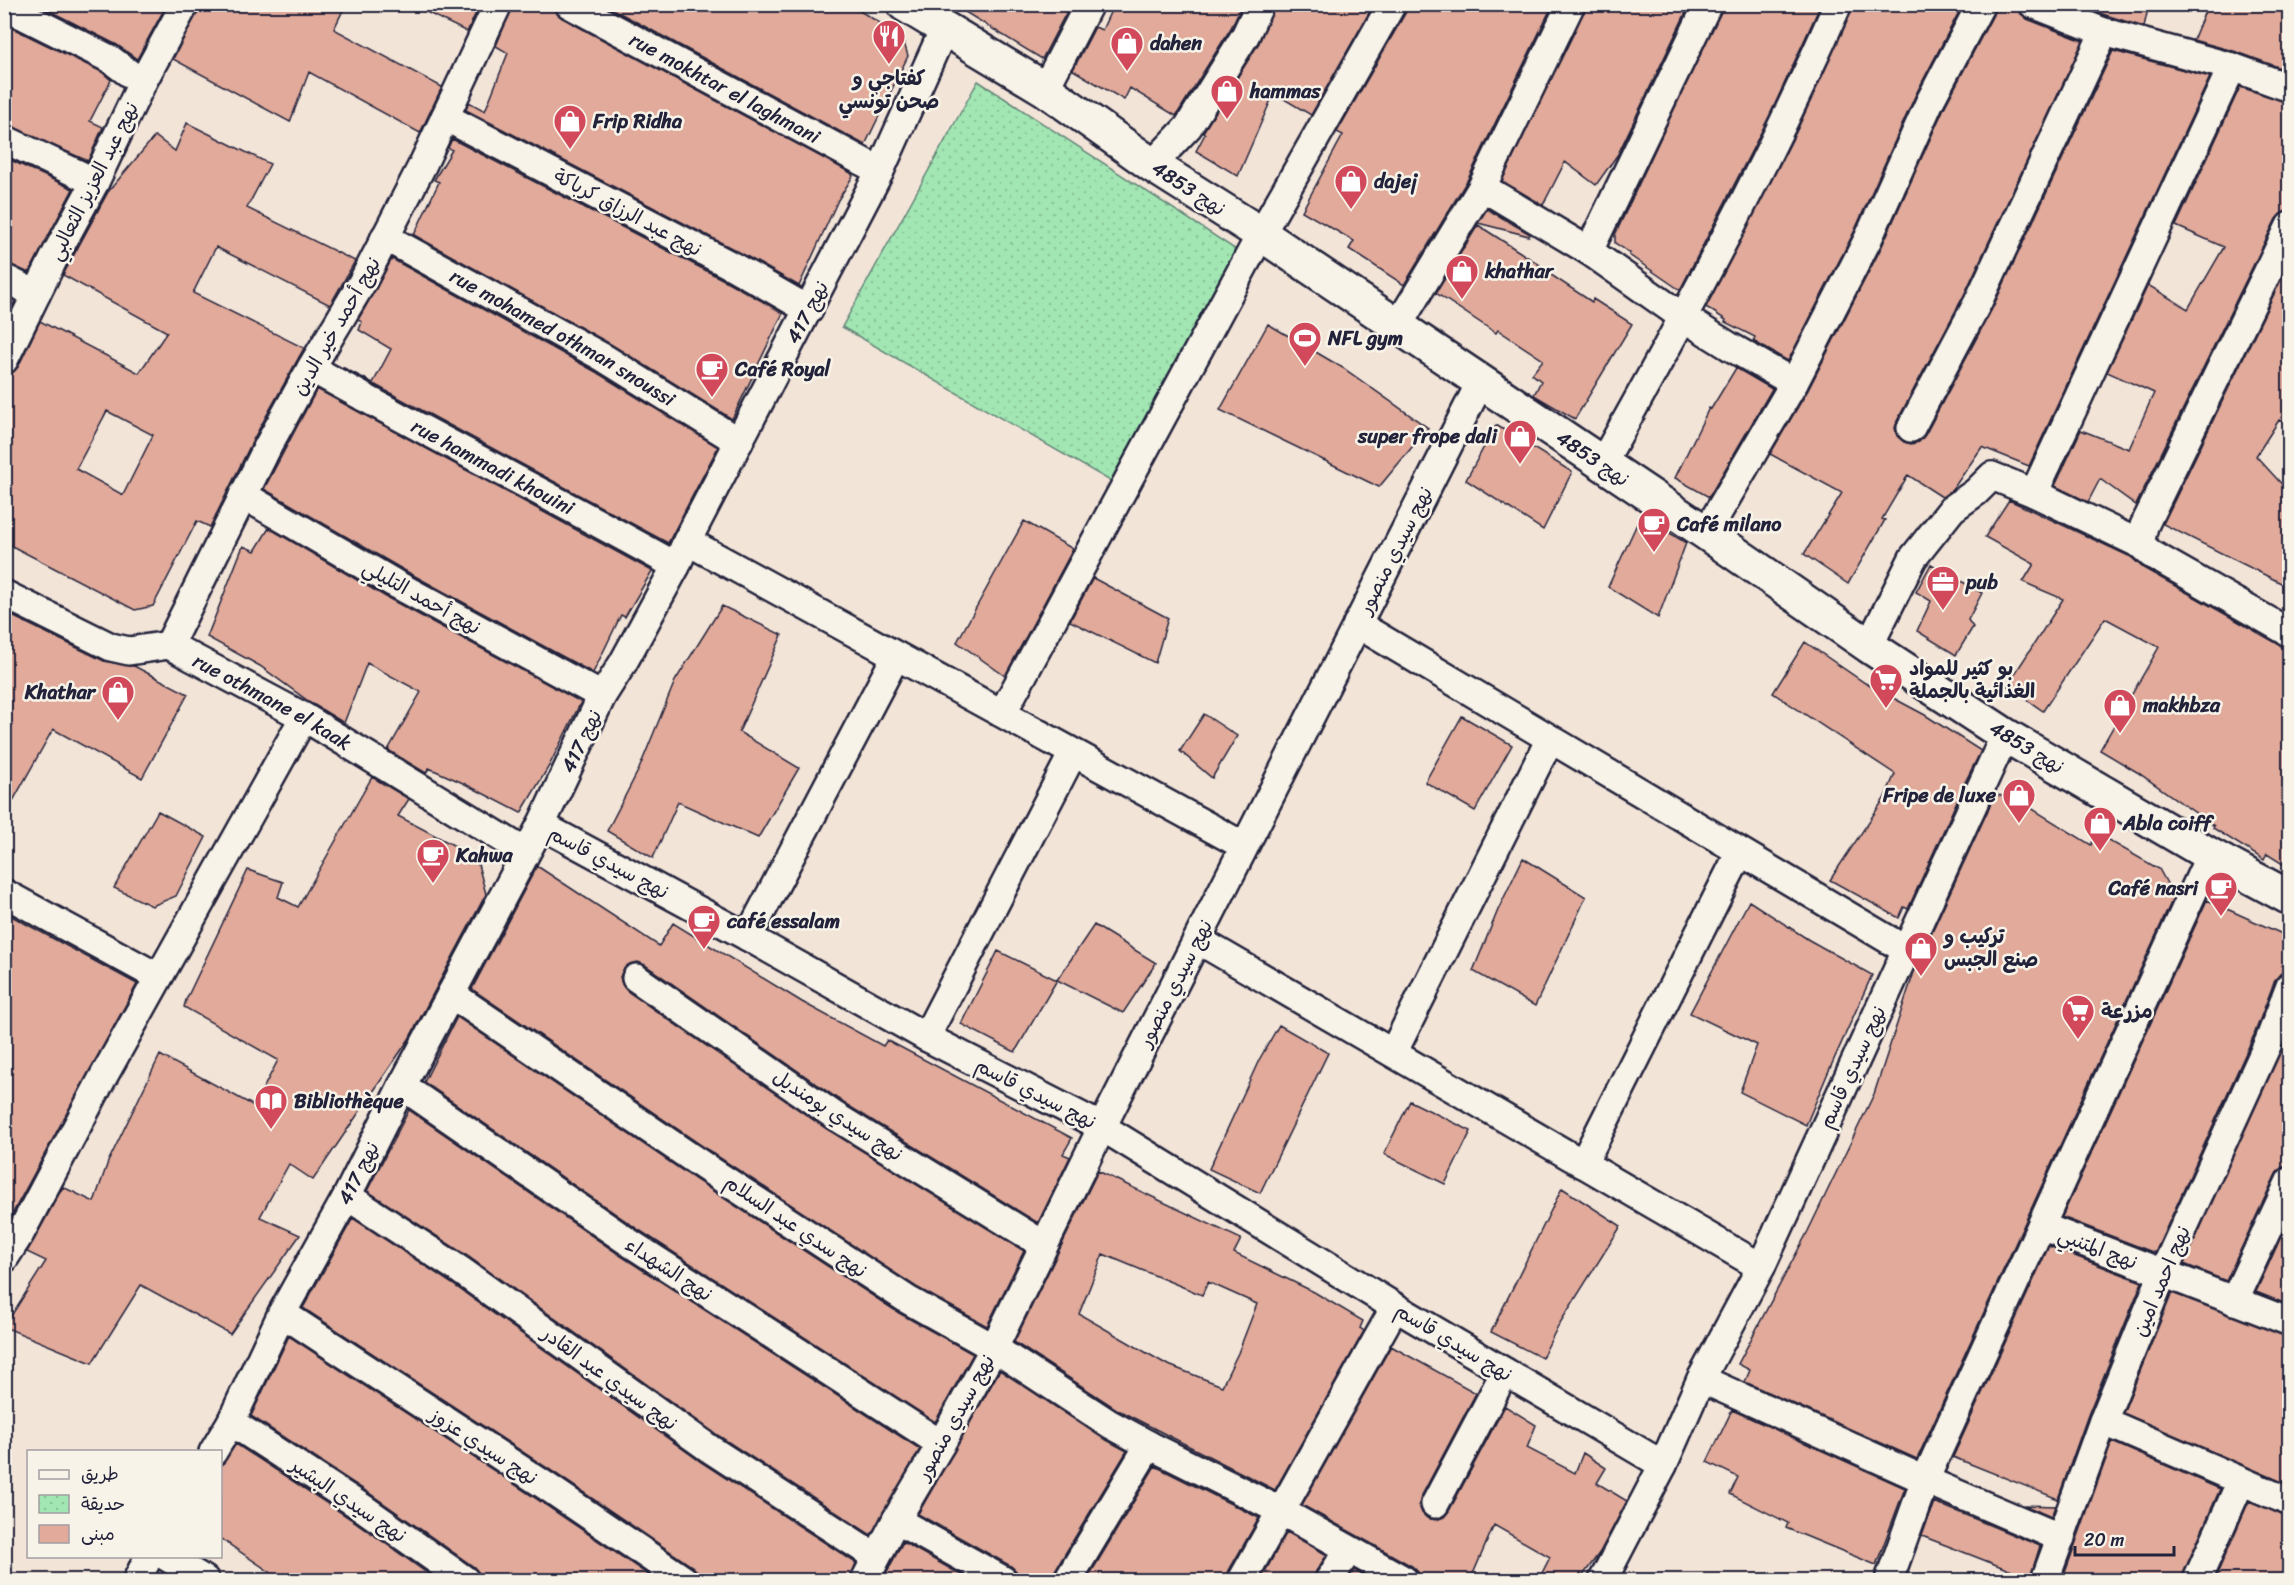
<svg xmlns="http://www.w3.org/2000/svg" width="2294" height="1585" viewBox="0 0 2294 1585" font-family="Sriracha,'Playpen Sans Arabic',sans-serif">
	<style>
		.park { fill: url(#park-dots); stroke: #628477; stroke-width: 1.5 }
		.building { fill: #e1aa9a; stroke: #22223b; stroke-width: 1.5; fill-rule: evenodd }
		.lines { fill: none; stroke-linecap: round; stroke-linejoin: round }
		.minor-casing { stroke: #22223b; stroke-width: 32 }
		.tertiary-casing { stroke: #22223b; stroke-width: 38 }
		.minor { stroke: #f7f3e8; stroke-width: 27 }
		.tertiary { stroke: #f7f3e8; stroke-width: 33 }
		.labels { text-anchor: middle; stroke-width: 5; stroke-linejoin: round; paint-order: stroke }
		.poi-label { font-size: 20px; font-weight: bold; fill: #22223b; stroke: #f7f3e8; text-anchor: start }
		.street-label { font-size: 20px; fill: #22223b; stroke: #f7f3e8 }
	</style>
	<defs>
		<pattern id="park-dots" width="8" height="8" patternUnits="userSpaceOnUse" patternTransform="scale(1.5)"><rect width="8" height="8" fill="#a2e7b3"/><path d="M2 2h.1M6 6h.1" fill="none" stroke="#8bc69b" stroke-width="1.8" stroke-linecap="round"/></pattern>
	</defs>
	<rect width="100%" height="100%" fill="#f3e4d8"/>
	<filter id="ink" filterUnits="userSpaceOnUse"><feTurbulence type="fractalNoise" baseFrequency=".0167" numOctaves="2"/><feDisplacementMap in="SourceGraphic" scale="12" xChannelSelector="R" yChannelSelector="G"/><feConvolveMatrix kernelMatrix="1 2 1 2 8 2 1 2 1" color-interpolation-filters="sRGB"/></filter>
	<g filter="url(#ink)">
		<path class="park" d="M978,81l266,174 -125,231 -277,-159z"/>
		<path class="building" d="M36,4h131l-30,55 -20,-14z
			M201,4h145l-12,25 108,58 -22,46 -111,-61 -19,50 -117,-63z
			M410,4h70l-13,28z
			M513,4h40l3,9 6,5 289,155 2,3 -15,24 -39,86 -58,-33 -275,-143 3,-8 16,9 23,-58 -12,-7z
			M603,4h245l54,32 6,20 -43,89z
			M952,4h103l12,7 -25,48z
			M1114,4h128l-11,24 -55,88 -46,-28 -6,12 -51,-30 22,-43 7,3z
			M1275,4h99l-63,111 -37,-22 -36,83 -42,-25 9,-17 -2,-2 56,-89z
			M1408,4h145l-85,175 -64,106 -55,-36 5,-8 -52,-30 41,-76 -6,-3 69,-120z
			M1586,4h104l-72,150 -22,31 -31,-23 -22,43 -41,-24z
			M1723,4h98l-51,111 -90,175 -51,-35 1,-2 -15,-10v-8z
			M1853,4h110l-47,90 -62,138 -66,129 -35,-20 2,-4 -30,-15 1,-2 -20,-13 92,-179z
			M1997,4h21l2,9 7,6 56,22 -119,254 -67,126 -2,7 2,8 7,6 7,2 8,-2 6,-7 67,-126 121,-258 97,26 -181,389 -47,-19 -29,42 -11,8 -34,-22 -26,44 3,1 -37,64 -44,-30 38,-61 -72,-39 38,-64 74,-144 62,-138 51,-97z
			M2095,4h54l-5,23 -51,-16z
			M2208,4h81v67l-52,-19 -44,-12z
			M4,24l98,48 9,8 -21,41 13,6 -15,34 -84,-37z
			M2240,87l49,16v107l-7,3 -6,6 -140,286 -36,-26 -12,23 -33,-16 26,-56 48,19 25,-56 -47,-21 41,-87 40,24 36,-62 -48,-21z
			M187,123l83,41 -23,44 108,53 -25,44 -114,-58 -23,46 111,55 -50,90 -44,89 -13,-6 -44,85 -18,4 -131,-68v-166l8,-3 6,-6 22,-46 99,52 28,-41 -104,-57 45,-83 47,-56 20,15zM107,411l46,24 -30,60 -47,-26z
			M452,139l274,142 57,32 -51,106 -120,-74 -198,-110 25,-53 -5,-2 18,-30 -4,-2z
			M4,157l69,32 -44,84 -25,-11z
			M1487,209l43,25 -1,2 -51,-13z
			M1478,225l62,40 -1,2 53,35 1,-3 39,25 -57,95 -41,-24 7,-14 -9,-7 11,-14 -45,-30 -2,3 -60,-40z
			M392,259l204,113 122,75 -50,96 -326,-176 31,16 18,-34 -32,-19 3,-8 -4,-2z
			M2289,263v162l-10,-5 -23,36 33,36v95l-126,-63z
			M4,296l11,5 -11,22z
			M1268,324l75,44 85,60 -49,59 -159,-77z
			M1736,368l36,21 -63,108 -34,-19 34,-70 2,1z
			M317,389l335,182 -27,46 -4,-2 -28,58 -191,-104 -138,-80z
			M1496,425l76,47 -29,58 -77,-50z
			M2009,500l122,57 12,11 146,82v218l-22,-14 -3,6 -51,-32 1,-2 -77,-54 -37,-22 59,-103 -54,-29 -62,93 -36,-25 56,-87 -40,-17 11,-18 -49,-27z
			M1641,515l45,28 -28,75 -50,-31z
			M1024,521l49,28 -68,127 -48,-34z
			M269,528l117,69 195,105 -32,64 -28,47 -58,-30 -34,-15 -3,5 -38,-23 33,-58 -54,-29 -23,60 -33,-20 -51,-37 -53,-29 36,-91 12,5z
			M1931,564l51,29 -14,27 5,7 -17,28 -39,-24 14,-30 -15,-9z
			M1093,578l75,40 -13,45 -85,-42z
			M722,606l60,29 -43,97 60,36 -41,70 -80,-36 -25,56 -46,-27 32,-62 36,-88z
			M4,612l100,49 30,5 54,28 -46,84 -89,-49 -49,88z
			M1805,642l60,41 60,32 56,36 -21,41h1l-53,117 -4,-2 -5,11 -69,-38 54,-81 11,-25 -122,-81z
			M1204,714l33,22 -25,42 -32,-27z
			M1462,716l50,29 -37,66 -50,-29z
			M372,777l37,22 -11,17 78,41 10,37 -77,145 -96,141 -24,-16 -29,53 40,18 -70,99 -89,-49 -49,78 -88,-36 42,-66 -19,-9 36,-65 31,15 14,-40 52,-107 94,51 24,-46 -94,-53 2,-7 62,-130 35,12 -5,15 20,10z
			M1995,795l18,2 78,48 5,-12 63,36 15,27 -257,563 -172,-77 5,-12 -12,-6 70,-133 66,-137 42,-128z
			M158,811l48,26 -30,59 -24,10 -38,-18z
			M1523,858l63,39 -51,109 -62,-35 25,-61z
			M537,866l122,80 14,-23 129,79 81,44 4,-6 185,98 -9,16 7,3 -32,66 -194,-120 -199,-138 -7,-3 -8,2 -7,6 -3,7 2,7 5,7 200,138 197,122 -37,75 -71,-39 -202,-133 -242,-165z
			M2207,900l82,37v34l-8,2 -6,7 -21,55 -99,218 -93,-36z
			M1749,901l60,39 63,35 -45,100 -21,50 -66,-33 17,-47 -67,-32z
			M4,912l133,72 -133,245z
			M1094,925l62,38 -33,50 -66,-33z
			M998,951l59,29 -42,72 -54,-28z
			M457,1017l239,163 203,133 74,41 -38,68 -296,-192 -215,-148z
			M1279,1025l49,28 -68,140 -51,-24 50,-109z
			M2289,1031v134l-8,3 -5,6 -50,107 -42,-17z
			M1410,1101l61,30 -26,53 -61,-30z
			M409,1110l212,146 299,193 -49,86 -152,-99 -250,-179 -102,-66z
			M1098,1171l143,68 -7,14 80,39 49,29 -3,7 4,3 -89,159 -157,-80 -104,-68zM1103,1254l99,41 6,-13 49,22 -19,49 -16,33 -56,-22 -87,-50z
			M1562,1188l59,38 -63,100 -16,32 -51,-26z
			M353,1218l98,65 250,179 155,101 -7,18h-149l-2,-8 -5,-6 -138,-94 -252,-165z
			M2289,1219v86l-33,-13z
			M2049,1246l93,36 -54,133 -30,84 -105,-42z
			M2172,1293l117,44v148l-166,-72z
			M289,1336l248,163 120,82h-176l-2,-8 -5,-6 -102,-72 -121,-79z
			M1391,1346l85,47 -55,104 -2,8 3,8 5,5 9,2 8,-3 5,-6 56,-105 31,19 -9,23 48,25 8,-20 23,15 -9,15 30,18 -27,51 -21,29h-41l12,-24 -56,-32 -24,56h-50l-2,-9 -6,-6 -110,-61z
			M1000,1370l101,67 26,14 -73,121 -2,9h-33l-2,-9 -6,-6 -93,-52z
			M1732,1410l173,78 -29,77 -90,-37 2,-5 -58,-29 8,-17 -31,-15z
			M2112,1442l108,47 -37,85 -2,7h-119z
			M236,1444l118,77 84,60h-155l-63,-43v-72z
			M1155,1466l104,52 -31,54 -2,9h-140z
			M2249,1501l40,16v64h-75z
			M1934,1502l106,44 -10,32 -108,-42z
			M2024,1505l31,1 -4,11z
			M1287,1532l40,23 -11,16 -3,10h-53z
			M903,1542l69,39h-90z
			M1354,1570l19,11h-26z"/>
		<g class="lines">
			<defs>
				<g id="minor">
					<path id="s1" d="M569,4l311,167"/>
					<path d="M2033,4l71,28 128,35 58,21"/>
					<path d="M4,6l106,53 32,24"/>
					<path d="M1045,89l44,-85"/>
					<path d="M445,117l289,150 75,43"/>
					<path d="M4,139l91,43"/>
					<path d="M1152,165l36,-38 57,-91 15,-32"/>
					<path d="M1482,187l107,64 95,67 45,28 65,37"/>
					<path id="s2" d="M385,237l219,121 135,84"/>
					<path d="M1589,251l119,-247"/>
					<path d="M4,278l32,16"/>
					<path d="M1397,327l85,-140 89,-183"/>
					<path d="M4,360l52,-106 39,-72 47,-99 43,-79"/>
					<path id="s3" d="M311,368c121,68 244,130 365,198"/>
					<path d="M1911,428l67,-126 126,-270"/>
					<path d="M1602,464c84,-150 167,-302 236,-460"/>
					<path d="M2034,493l106,51 11,10 139,79"/>
					<path d="M243,495l151,88 208,113"/>
					<path d="M1706,533l88,-150 74,-144 62,-138 51,-97"/>
					<path d="M687,541l557,305"/>
					<path d="M2140,544l4,-18 146,-300"/>
					<path id="s4" d="M4,594l107,53 18,4 40,-6 135,72 221,135"/>
					<path d="M1357,624l549,326"/>
					<path d="M169,645l99,-199 43,-78 52,-87 60,-117 75,-160"/>
					<path d="M1869,646l44,-88 39,-49 24,-17 16,-16 42,17 198,-426"/>
					<path d="M1003,712l258,-478 131,-230"/>
					<path d="M541,825l207,112 178,100 176,90 293,180 268,158 38,-86 60,-112 244,-532"/>
					<path d="M4,893l154,84"/>
					<path d="M748,937l148,-281"/>
					<path d="M1198,940l563,327"/>
					<path d="M636,978l199,138 209,129"/>
					<path d="M451,994l254,173 203,133 86,48 116,76 39,21 132,66 -39,69"/>
					<path d="M926,1037l147,-284"/>
					<path d="M1393,1053l157,-314"/>
					<path d="M402,1086l228,157 311,201"/>
					<path d="M1583,1164l157,-312"/>
					<path d="M347,1196l113,74 250,179 166,108"/>
					<path d="M2041,1226l249,96"/>
					<path d="M4,1259l16,-25 81,-153 203,-364"/>
					<path d="M2234,1301l56,-120"/>
					<path d="M1395,1307l-114,204 123,69"/>
					<path d="M282,1313l264,173 138,94"/>
					<path d="M1701,1379l224,101 136,58"/>
					<path d="M2103,1421l187,81"/>
					<path d="M231,1422l132,86 102,72"/>
					<path d="M213,1452l18,-30 51,-109 65,-117 55,-110 139,-261 61,-129 21,-33 53,-97 11,-25 193,-370 64,-142"/>
					<path d="M1435,1504l70,-132"/>
					<path d="M896,1520l107,60"/>
					<path d="M165,1556l40,24"/>
					<path d="M137,1580l12,-24"/>
					<path d="M865,1580l31,-60 45,-76 53,-96 108,-221 378,-744"/>
					<path d="M1068,1580l81,-135"/>
					<path d="M1329,1580l19,-29"/>
					<path d="M1603,1580l60,-115"/>
					<path d="M1889,1580l36,-100 285,-625"/>
					<path d="M2045,1580l58,-159 33,-81 27,-67 106,-232 21,-55"/>
					<path d="M2197,1580l44,-99"/>
				</g>
				<path id="tertiary" d="M904,4l141,85 107,76 109,69 445,299 163,113 136,89 205,120 80,43"/>
			</defs>
			<use href="#minor" class="minor-casing"/>
			<use href="#tertiary" class="tertiary-casing"/>
			<use href="#minor" class="minor"/>
			<use href="#tertiary" class="tertiary"/>
		</g>
	</g>
	<defs>
		<symbol id="restaurant-pin" viewBox="-11 -11 22 30"><path d="M0 17L-7.5 6A9.5 9.5 0 1 1 7.5 6Z" fill="#d1495b" stroke="#f7f3e8"/><path d="M-5-6h1v4h1v-4h1v4h1v-4h1v5L-1.5 .5V6h-2V.5L-5-1ZM5-6V6H3V1.5H1.5Q1.5-4 5-6Z" fill="#fff"/></symbol>
		<symbol id="shop-pin" viewBox="-11 -11 22 30"><path d="M0 17L-7.5 6A9.5 9.5 0 1 1 7.5 6Z" fill="#d1495b" stroke="#f7f3e8"/><path d="M-5-2.5h2.3a2.7 3.5 0 0 1 5.4 0H5L5.5 6h-11ZM-1.5-2.5h3a1.5 2.3 0 0 0-3 0Z" fill="#fff"/></symbol>
		<symbol id="stadium-pin" viewBox="-11 -11 22 30"><path d="M0 17L-7.5 6A9.5 9.5 0 1 1 7.5 6Z" fill="#d1495b" stroke="#f7f3e8"/><path d="M0-5a6.5 5 0 1 0 0 10a6.5 5 0 1 0 0-10ZM-3.5-1.8h7v3.6h-7Z" fill="#fff"/></symbol>
		<symbol id="cafe-pin" viewBox="-11 -11 22 30"><path d="M0 17L-7.5 6A9.5 9.5 0 1 1 7.5 6Z" fill="#d1495b" stroke="#f7f3e8"/><path d="M-5.5-4.5H6V0H3Q3 3.5 0 3.5H-2.5Q-5.5 3.5-5.5 0ZM3-3.2v2h1.7v-2ZM-6 4.5H4V6H-6Z" fill="#fff"/></symbol>
		<symbol id="office-pin" viewBox="-11 -11 22 30"><path d="M0 17L-7.5 6A9.5 9.5 0 1 1 7.5 6Z" fill="#d1495b" stroke="#f7f3e8"/><path d="M-6-3h4V-5.5h4V-3h4V5H-6ZM-1-4.5V-3h2v-1.5ZM-6 0V1H6V0Z" fill="#fff"/></symbol>
		<symbol id="supermarket-pin" viewBox="-11 -11 22 30"><path d="M0 17L-7.5 6A9.5 9.5 0 1 1 7.5 6Z" fill="#d1495b" stroke="#f7f3e8"/><path d="M-6-5.5h2.5l.6 2H6L4.5 2H-2.5L-4.4-4H-6ZM-1.5 3.2a1.3 1.3 0 1 0 .1 0ZM3 3.2a1.3 1.3 0 1 0 .1 0Z" fill="#fff"/></symbol>
		<symbol id="library-pin" viewBox="-11 -11 22 30"><path d="M0 17L-7.5 6A9.5 9.5 0 1 1 7.5 6Z" fill="#d1495b" stroke="#f7f3e8"/><path d="M-6-4Q-3-5.5-.7-3.5V5Q-3 3-6 4ZM6-4Q3-5.5 .7-3.5V5Q3 3 6 4Z" fill="#fff"/></symbol>
	</defs>
	<g fill-rule="evenodd">
		<use href="#restaurant-pin" x="870" y="17" width="38" height="52"/>
		<use href="#shop-pin" x="1108" y="24" width="38" height="52"/>
		<use href="#shop-pin" x="1208" y="72" width="38" height="52"/>
		<use href="#shop-pin" x="551" y="102" width="38" height="52"/>
		<use href="#shop-pin" x="1332" y="162" width="38" height="52"/>
		<use href="#shop-pin" x="1443" y="252" width="38" height="52"/>
		<use href="#stadium-pin" x="1286" y="319" width="38" height="52"/>
		<use href="#cafe-pin" x="693" y="350" width="38" height="52"/>
		<use href="#shop-pin" x="1501" y="417" width="38" height="52"/>
		<use href="#cafe-pin" x="1635" y="505" width="38" height="52"/>
		<use href="#office-pin" x="1924" y="563" width="38" height="52"/>
		<use href="#supermarket-pin" x="1867" y="661" width="38" height="52"/>
		<use href="#shop-pin" x="99" y="673" width="38" height="52"/>
		<use href="#shop-pin" x="2101" y="686" width="38" height="52"/>
		<use href="#shop-pin" x="2000" y="776" width="38" height="52"/>
		<use href="#shop-pin" x="2081" y="804" width="38" height="52"/>
		<use href="#cafe-pin" x="414" y="836" width="38" height="52"/>
		<use href="#cafe-pin" x="2202" y="869" width="38" height="52"/>
		<use href="#cafe-pin" x="685" y="902" width="38" height="52"/>
		<use href="#shop-pin" x="1902" y="929" width="38" height="52"/>
		<use href="#supermarket-pin" x="2059" y="992" width="38" height="52"/>
		<use href="#library-pin" x="252" y="1082" width="38" height="52"/>
	</g>
	<g class="labels">
		<g class="poi-label">
			<text x="1150" y="50">dahen</text>
			<text x="889" y="85" text-anchor="middle">كفتاجي و<tspan x="889" dy="23">صحن تونسي</tspan></text>
			<text x="1250" y="98">hammas</text>
			<text x="593" y="128">Frip Ridha</text>
			<text x="1374" y="188">dajej</text>
			<text x="1485" y="278">khathar</text>
			<text x="1328" y="345">NFL gym</text>
			<text x="735" y="376">Café Royal</text>
			<text x="1497" y="443" text-anchor="end">super frope dali</text>
			<text x="1677" y="531">Café milano</text>
			<text x="1966" y="589">pub</text>
			<text x="1909" y="675">بو كثير للمواد<tspan x="1909" dy="23">الغذائية بالجملة</tspan></text>
			<text x="95" y="699" text-anchor="end">Khathar</text>
			<text x="2143" y="712">makhbza</text>
			<text x="1996" y="802" text-anchor="end">Fripe de luxe</text>
			<text x="2123" y="830">Abla coiff</text>
			<text x="456" y="862">Kahwa</text>
			<text x="2198" y="895" text-anchor="end">Café nasri</text>
			<text x="727" y="928">café essalam</text>
			<text x="1944" y="943">تركيب و<tspan x="1944" dy="23">صنع الجبس</tspan></text>
			<text x="2101" y="1018">مزرعة</text>
			<text x="294" y="1108">Bibliothèque</text>
		</g>
		<g class="street-label">
			<text dy="7" stroke="none"><textPath href="#s1" startOffset="177">rue mokhtar el laghmani</textPath></text>
			<text transform="translate(93 181) rotate(-63)" y="7">نهج عبد العزيز الثعالبي</text>
			<text transform="translate(1189 188) rotate(33)" y="7">نهج 4853</text>
			<text transform="translate(628 212) rotate(28)" y="7">نهج عبد الرزاق كرباكة</text>
			<text transform="translate(807 312) rotate(-62)" y="7">نهج 417</text>
			<text transform="translate(336 326) rotate(-60)" y="7">نهج أحمد خير الدين</text>
			<text dy="7" stroke="none"><textPath href="#s2" startOffset="204">rue mohamed othman snoussi</textPath></text>
			<text transform="translate(1593 458) rotate(34)" y="7">نهج 4853</text>
			<text dy="7" stroke="none"><textPath href="#s3" startOffset="207">rue hammadi khouini</textPath></text>
			<text transform="translate(1395 550) rotate(-63)" y="7">نهج سيدي منصور</text>
			<text transform="translate(422 597) rotate(29)" y="7">نهج أحمد التليلي</text>
			<text dy="7" stroke="none"><textPath href="#s4" startOffset="296">rue othmane el kaak</textPath></text>
			<text transform="translate(581 741) rotate(-64)" y="7">نهج 417</text>
			<text transform="translate(2027 747) rotate(31)" y="7">نهج 4853</text>
			<text transform="translate(609 862) rotate(28)" y="7">نهج سيدي قاسم</text>
			<text transform="translate(1175 983) rotate(-63)" y="7">نهج سيدي منصور</text>
			<text transform="translate(1852 1067) rotate(-65)" y="7">نهج سيدي قاسم</text>
			<text transform="translate(1036 1093) rotate(27)" y="7">نهج سيدي قاسم</text>
			<text transform="translate(838 1115) rotate(33)" y="7">نهج سيدي بومنديل</text>
			<text transform="translate(358 1173) rotate(-63)" y="7">نهج 417</text>
			<text transform="translate(796 1226) rotate(34)" y="7">نهج سدي عبد السلام</text>
			<text transform="translate(2098 1248) rotate(21)" y="7">نهج المتنبي</text>
			<text transform="translate(669 1269) rotate(33)" y="7">نهج الشهداء</text>
			<text transform="translate(2161 1281) rotate(-67)" y="7">نهج احمد امين</text>
			<text transform="translate(1454 1342) rotate(31)" y="7">نهج سيدي قاسم</text>
			<text transform="translate(610 1378) rotate(36)" y="7">نهج سيدي عبد القادر</text>
			<text transform="translate(955 1417) rotate(-61)" y="7">نهج سيدي منصور</text>
			<text transform="translate(484 1446) rotate(33)" y="7">نهج سيدي عزوز</text>
			<text transform="translate(349 1500) rotate(34)" y="7">نهج سيدي البشير</text>
		</g>
	</g>
	<rect width="2294" height="1585" fill="none" stroke="#f7f3e8" stroke-width="24"/>
	<rect x="12" y="12" width="2270" height="1561" fill="none" stroke="#22223b" stroke-width="2" filter="url(#ink)"/>
	<rect x="27" y="1450" width="195" height="108" fill="#f7f3e8" stroke="#a29fa3" stroke-width="1.5"/>
	<rect x="39" y="1470" width="30" height="9" fill="#f7f3e8" stroke="#a29fa3" stroke-width="1.5"/>
	<text x="81" y="1480" font-size="18" fill="#22223b">طريق</text>
	<rect x="39" y="1495" width="30" height="18" fill="url(#park-dots)" stroke="#a29fa3" stroke-width="1.5"/>
	<text x="81" y="1510" font-size="18" fill="#22223b">حديقة</text>
	<rect x="39" y="1525" width="30" height="18" fill="#e1aa9a" stroke="#a29fa3" stroke-width="1.5"/>
	<text x="81" y="1540" font-size="18" fill="#22223b">مبنى</text>
	<path d="M2075 1546v9h99v-9" fill="none" stroke="#22223b" stroke-width="3"/>
	<text x="2084" y="1546" font-size="18" fill="#22223b" stroke="#f7f3e8" stroke-width="4.5" paint-order="stroke">20 m</text>
</svg>
